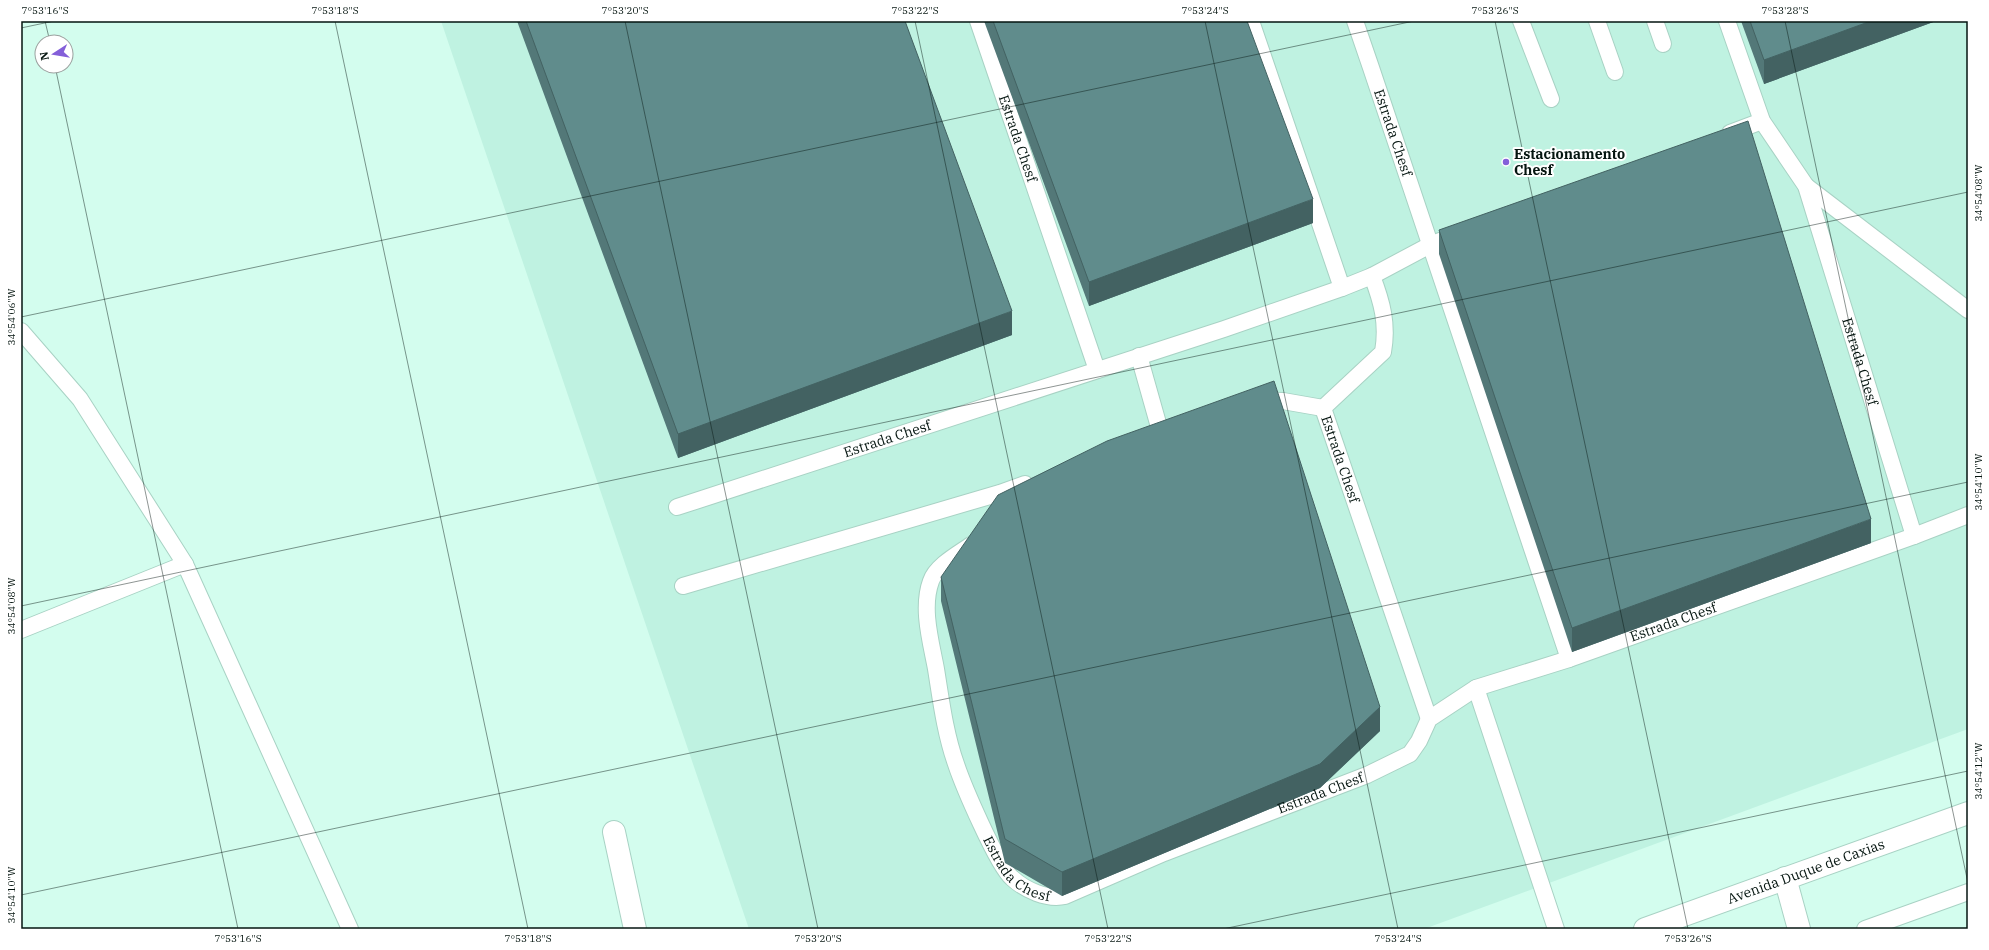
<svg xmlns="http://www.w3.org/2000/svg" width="1989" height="950" viewBox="0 0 1989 950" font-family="'IBM Plex Serif',serif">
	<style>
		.built { fill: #bff2e1 }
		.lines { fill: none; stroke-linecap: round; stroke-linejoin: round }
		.lane-casing { stroke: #a8d2c4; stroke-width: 18 }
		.street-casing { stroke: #a8d2c4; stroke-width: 24 }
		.highway-casing { stroke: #a8d2c4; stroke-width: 24 }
		.lane { stroke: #fff; stroke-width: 16 }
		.street { stroke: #fff; stroke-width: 22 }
		.highway { stroke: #fff; stroke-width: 22 }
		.wall { fill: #537878 }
		.shaded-wall { fill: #436262 }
		.building { fill: #608c8c; stroke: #436262 }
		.ticks { fill: none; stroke: #051510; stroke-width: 1; stroke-opacity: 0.45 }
		.poi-dot { fill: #845fd9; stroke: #fff; stroke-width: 1.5 }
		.labels { text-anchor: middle; stroke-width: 4; stroke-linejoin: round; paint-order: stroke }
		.street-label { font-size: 14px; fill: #051510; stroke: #fff }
		.poi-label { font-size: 14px; font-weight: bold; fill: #051510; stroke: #fff; text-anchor: start }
		.neatline { fill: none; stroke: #051510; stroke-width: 1.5 }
		.ticks-label { font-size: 10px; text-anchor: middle; fill: #051510 }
	</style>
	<rect width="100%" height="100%" fill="#d3fdee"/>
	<path class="built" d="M441,21h1527v708l-544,200h-675z"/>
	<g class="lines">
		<defs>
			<g id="lane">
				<path id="s1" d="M978,21l119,349"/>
				<path d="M1251,21l91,267"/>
				<path id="s2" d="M1355,21c73,212 143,425 214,638"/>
				<path d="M1521,21l30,78"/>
				<path d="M1597,21l18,51"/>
				<path d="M1655,21l8,23"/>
				<path id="s3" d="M1727,21l35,100 44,65 108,350 54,-21"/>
				<path d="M1730,133l32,-12"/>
				<path d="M1806,186l162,124"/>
				<path d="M21,331l59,68 105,165 165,365"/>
				<path d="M1139,356l22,78"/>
				<path d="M1259,400l24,1 40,7"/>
				<path id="s4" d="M1323,408l106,311"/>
				<path d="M1323,408l60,-56c5,-28 -1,-50 -11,-76"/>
				<path id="s5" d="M677,507l547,-178 118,-41 30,-12 60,-32 27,-10"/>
				<path id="s6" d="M971,545c-13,9 -35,21 -40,36 -10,27 0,61 5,88 5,31 9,64 20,95 7,21 41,101 56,114 13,12 35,22 53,18l99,-43 203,-78 43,-21 9,-13 10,-22 47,-31 93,-29 345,-123"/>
				<path d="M683,586l317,-93 25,-9"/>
				<path d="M21,630l164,-66"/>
				<path d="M1476,688l80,241"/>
				<path d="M1865,929l103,-37"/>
			</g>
			<path id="street" d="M614,832l21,97"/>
			<g id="highway">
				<path d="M1785,878l14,51"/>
				<path id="s7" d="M1645,929l323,-116"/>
			</g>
		</defs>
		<use href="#lane" class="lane-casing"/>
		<use href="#street" class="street-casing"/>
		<use href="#highway" class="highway-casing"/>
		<use href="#lane" class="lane"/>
		<use href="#street" class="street"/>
		<use href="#highway" class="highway"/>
	</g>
	<path class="wall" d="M517,21h388l107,314 -334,123z
		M984,21h263l66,202 -224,83z
		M1741,21h195l-172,63z
		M1439,230l432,313 -299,109 -133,-398z
		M941,577l439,154 -60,57 -258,108 -57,-33 -64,-262z"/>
	<path class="shaded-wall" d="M1871,21h65l-172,63v-24z
		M1313,199v24l-224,83v-24z
		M1012,311v24l-334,123v-24z
		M1871,519v24l-299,109v-24z
		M1380,707v24l-60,57 -258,108v-24z"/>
	<path class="building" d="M526,21h379l107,290 -334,123z
		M993,21h254l66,178 -224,83z
		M1750,21h121l-107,39z
		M1748,121l123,398 -299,109 -133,-398z
		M1274,381l106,326 -60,57 -258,108 -57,-33 -64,-262 57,-82 109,-54z"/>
	<path class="ticks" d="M45,21l5,21M335,21l193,908M625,21l193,908M915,21l193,908M1205,21l193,908M1495,21l193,908M1785,21l183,862M21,28l33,-7M55,66l183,863M21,317l1393,-296M21,606l1947,-414M21,895l1947,-413M1223,929l745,-158"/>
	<circle class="poi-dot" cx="1506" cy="162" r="4"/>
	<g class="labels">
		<g class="street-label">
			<text dy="5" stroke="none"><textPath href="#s2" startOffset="118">Estrada Chesf</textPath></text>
			<text dy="5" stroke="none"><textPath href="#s1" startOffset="124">Estrada Chesf</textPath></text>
			<text dy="5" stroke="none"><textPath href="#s3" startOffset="368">Estrada Chesf</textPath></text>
			<text dy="5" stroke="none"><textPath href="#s5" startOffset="221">Estrada Chesf</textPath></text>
			<text dy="5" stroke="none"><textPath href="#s4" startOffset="54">Estrada Chesf</textPath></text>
			<text dy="5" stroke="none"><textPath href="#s6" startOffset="1104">Estrada Chesf</textPath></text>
			<text dy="5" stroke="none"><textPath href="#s6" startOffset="702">Estrada Chesf</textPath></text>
			<text dy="5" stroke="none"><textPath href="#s6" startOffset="366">Estrada Chesf</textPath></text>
			<text dy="5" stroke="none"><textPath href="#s7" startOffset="171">Avenida Duque de Caxias</textPath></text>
		</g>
		<g class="poi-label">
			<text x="1514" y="159">Estacionamento<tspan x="1514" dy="16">Chesf</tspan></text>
		</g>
	</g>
	<rect width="1989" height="950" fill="none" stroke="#ffffff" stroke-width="44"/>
	<g transform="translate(54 54) rotate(258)"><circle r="19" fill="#ffffff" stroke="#9ba19f"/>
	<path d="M0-3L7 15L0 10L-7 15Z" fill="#845fd9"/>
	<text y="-6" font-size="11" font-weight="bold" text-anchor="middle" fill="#051510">N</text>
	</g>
	<rect x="22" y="22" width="1945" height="906" class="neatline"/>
	<g class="ticks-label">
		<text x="45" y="14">7°53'16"S</text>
		<text x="335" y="14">7°53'18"S</text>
		<text x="625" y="14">7°53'20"S</text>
		<text x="915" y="14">7°53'22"S</text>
		<text x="1205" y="14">7°53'24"S</text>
		<text x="1495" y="14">7°53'26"S</text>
		<text x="1785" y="14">7°53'28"S</text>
		<text transform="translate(1978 193) rotate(-90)" y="4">34°54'08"W</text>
		<text transform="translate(11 317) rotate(-90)" y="4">34°54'06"W</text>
		<text transform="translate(1978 482) rotate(-90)" y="4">34°54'10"W</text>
		<text transform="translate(11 606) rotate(-90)" y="4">34°54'08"W</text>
		<text transform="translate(1978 771) rotate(-90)" y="4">34°54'12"W</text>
		<text transform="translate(11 895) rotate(-90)" y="4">34°54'10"W</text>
		<text x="238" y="942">7°53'16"S</text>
		<text x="528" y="942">7°53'18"S</text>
		<text x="818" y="942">7°53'20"S</text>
		<text x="1108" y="942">7°53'22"S</text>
		<text x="1398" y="942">7°53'24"S</text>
		<text x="1688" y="942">7°53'26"S</text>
	</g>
</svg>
